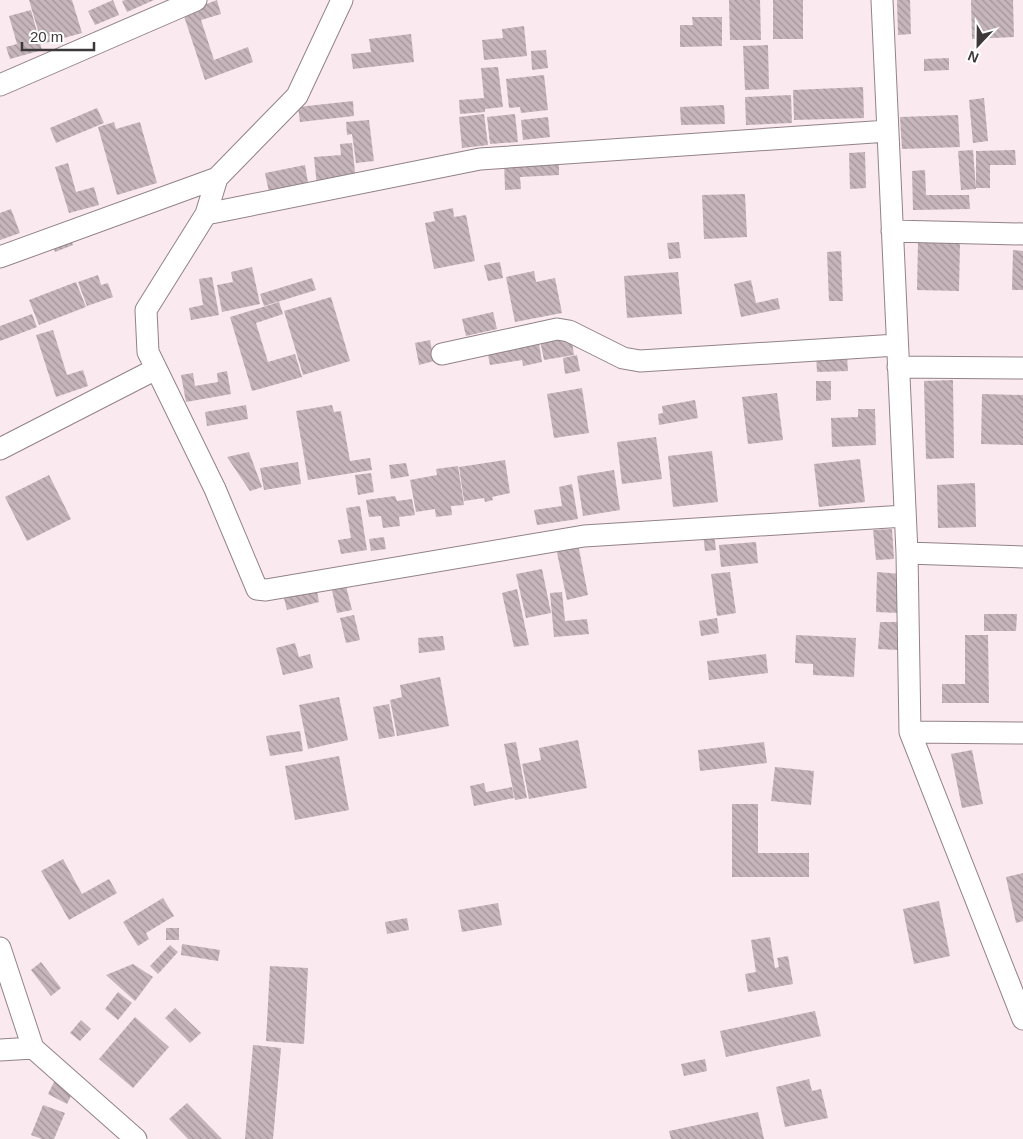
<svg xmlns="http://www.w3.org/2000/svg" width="1023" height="1139" viewBox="0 0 1023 1139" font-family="Arial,sans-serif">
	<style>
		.building { fill: url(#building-back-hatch) }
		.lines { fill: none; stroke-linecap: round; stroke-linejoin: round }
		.street-casing { stroke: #928387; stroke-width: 23 }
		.street { stroke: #fff; stroke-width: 21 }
	</style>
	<defs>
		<pattern id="building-back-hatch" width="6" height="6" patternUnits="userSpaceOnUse" patternTransform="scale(1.25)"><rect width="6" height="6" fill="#c6b6bb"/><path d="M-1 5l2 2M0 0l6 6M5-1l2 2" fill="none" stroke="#a29599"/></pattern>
	</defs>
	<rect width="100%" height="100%" fill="#fae9ee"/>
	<path class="building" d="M29,0h43l10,33 -40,11z
		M113,0l6,15 -24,10 -7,-14z
		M125,0h29l-27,12 -5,-11z
		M217,0l4,14 -20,6 13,40 34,-13 5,15 -48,18 -22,-67z
		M729,0h31l1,40h-31z
		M773,0h30v39h-30z
		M897,0h13l1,34 -13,1z
		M971,0h42l1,37 -42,2z
		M31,10l11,40 -32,9 -4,-12 11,-3 -8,-28z
		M692,17h30v29l-42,1v-22h13z
		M524,26l3,30 -43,4 -2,-20 21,-2 -1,-9z
		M411,34l3,28 -61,7 -2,-15 20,-2 -2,-13z
		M768,45l1,44 -24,1 -2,-44z
		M546,50l2,18 -16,2 -1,-19z
		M949,58v12l-25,1v-12z
		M498,67l5,40 -18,2v3l-25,2 -1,-14 25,-2 -3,-30z
		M544,75l4,35 -27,3 -1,-6 -11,1 -3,-29z
		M863,87l1,31 -70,2 -1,-30z
		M791,95l1,28 -46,2 -1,-28z
		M984,98l4,43 -15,2 -4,-43z
		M353,101l1,15 -54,6 -2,-15z
		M724,105l1,19 -44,1 -1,-18z
		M97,108l7,15 -48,20 -6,-15z
		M484,114l4,31 -26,3 -3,-31z
		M515,114l3,28 -28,2 -3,-27z
		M958,115l2,32 -58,2 -2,-32z
		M548,117l2,20 -27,3 -2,-20z
		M369,120l5,41 -18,2 -4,-29 -5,1 -1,-13z
		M114,122l2,7 24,-7 17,61 -40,12 -19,-68z
		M352,143l4,39 -39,4 -3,-29 27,-2 -1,-11z
		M973,150l3,39 -15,1 -3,-39z
		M1015,150l1,15h-26v23h-14v-37z
		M865,152l1,36 -16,1 -1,-36z
		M559,158v17l-39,2 1,12 -16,1 -1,-30z
		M68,163l8,29 18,-5 5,18 -30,8 -14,-46z
		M305,165l4,24 -39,8 -5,-24z
		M925,170l1,25h43l1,14 -57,1 -1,-39z
		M745,194l2,43 -43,2 -2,-44z
		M453,208l1,9 12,-2 9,46 -41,8 -9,-46 10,-2 -2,-9z
		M11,209l9,24 -20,7v-27z
		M70,237l3,8 -18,7 -3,-8z
		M679,242l2,16 -12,1 -2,-16z
		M918,242l42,1 -1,48 -42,-1z
		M1013,250l10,1v39h-11z
		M841,251l2,50h-14l-2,-49z
		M500,262l3,16 -15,3 -4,-16z
		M252,267l8,37 -38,8 -5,-27 16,-3 -2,-10z
		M534,271l2,11 19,-4 7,35 -47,9 -9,-45z
		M678,272l4,42 -55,4 -3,-42z
		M98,275l3,10 7,-2 5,14 -26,9 -9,-24z
		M212,277l7,38 -28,5 -2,-12 14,-3 -4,-26z
		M312,278l4,12 -52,16 -4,-12z
		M751,280l5,23 22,-5 2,11 -39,8 -7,-33z
		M76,282l10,25 -47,18 -10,-25z
		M331,297l19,64 -47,14 -19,-64z
		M279,302l4,12 -27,9 12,39 27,-8 7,23 -50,14 -22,-74z
		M493,312l4,17 -31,7 -4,-17z
		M32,314l5,13 -37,14v-15z
		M53,330l14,45 16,-5 5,16 -32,11 -20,-62z
		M571,335l3,20 -30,5 -4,-20z
		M538,337l4,25 -19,4 -1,-6 -32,5 -4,-20z
		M430,340l4,21 -15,4 -4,-22z
		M577,355l3,16 -15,3 -2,-16z
		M816,356h31l1,15 -31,1z
		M227,371l4,23 -45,8 -5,-27 12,-2 2,13 23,-4 -1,-9z
		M953,380l1,78 -28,1 -2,-78z
		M816,381h15v19l-15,1z
		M582,388l7,45 -35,5 -7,-44z
		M777,393l6,47 -35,4 -6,-47z
		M982,394l41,1v50l-42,-1z
		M695,400l3,18 -39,7 -1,-11 5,-1 -1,-7z
		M246,405l2,14 -41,7 -2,-14z
		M332,405l2,7 7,-1 9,50 20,-3 2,12 -64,10 -12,-69z
		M858,409h17l1,36 -44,2 -1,-29 27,-1z
		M656,437l6,42 -40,5 -5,-42z
		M712,451l6,51 -45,5 -5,-51z
		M249,452l13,35 -12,4 -23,-34z
		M860,459l5,43 -46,5 -5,-43z
		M505,460l5,33 -18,4 1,3 -8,2 -1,-4 -20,3 -5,-34z
		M298,462l3,22 -37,6 -4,-22z
		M406,463l3,13 -18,3 -2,-14z
		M458,466l6,39 -13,1 1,9 -16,2 -1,-8 -19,3 -6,-32 27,-5 -1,-6z
		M614,470l6,40 -37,6 -6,-40z
		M371,473l3,19 -16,3 -3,-20z
		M49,475l22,44 -44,22 -22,-44z
		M975,483l1,44 -38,1 -1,-43z
		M572,484l6,35 -41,6 -3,-15 28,-4 -3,-19z
		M395,496l2,5 15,-2 3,16 -16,2 1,9 -17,2 -2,-12 -12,1 -3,-17z
		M360,506l7,44 -26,4 -3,-14 13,-2 -5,-30z
		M892,529l2,30 -18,1 -3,-30z
		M714,533l2,17 -11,1 -2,-17z
		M384,537l2,12 -15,2 -2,-12z
		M756,542l2,21 -37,4 -2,-22z
		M578,544l10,51 -21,5 -11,-52z
		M542,569l9,44 -25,5 -10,-44z
		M730,572l6,41 -19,3 -6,-42z
		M877,572l24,2 -2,39 -23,-1z
		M345,582l7,28 -15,3 -6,-27z
		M517,589l12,56 -15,2 -12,-54z
		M317,591l2,11 -32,8 -3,-12z
		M562,592l3,29 22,-2 2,15 -35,3 -4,-44z
		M984,614h33l-1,17h-32z
		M354,615l6,25 -14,3 -6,-25z
		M717,618l2,15 -18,3 -2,-15z
		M880,622h19l-1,28 -20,-1z
		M796,635l60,3 -2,39 -41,-2v-11l-18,-1z
		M965,635h23l1,68h-47v-19h23z
		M443,636l2,14 -26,3 -1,-15z
		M295,643l4,14 11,-3 3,14 -30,7 -7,-27z
		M766,654l2,19 -59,7 -2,-19z
		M440,677l9,49 -52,10 -7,-36 12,-3 -2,-12z
		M339,697l9,43 -40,9 -9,-44z
		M389,704l6,32 -16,3 -6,-32z
		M300,731l3,20 -33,5 -4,-20z
		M578,740l9,48 -58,11 -7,-35 19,-4 -2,-12z
		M516,742l11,56 -12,2 -11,-56z
		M764,742l3,21 -67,8 -2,-21z
		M972,750l11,54 -21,4 -11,-54z
		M339,756l10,54 -54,10 -10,-54z
		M775,767l39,4 -3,34 -40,-4z
		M484,783l2,9 26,-5 2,11 -40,8 -4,-20z
		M732,804h26v49h51v24h-77z
		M63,859l19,35 27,-15 8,14 -48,27 -28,-49z
		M1023,873v48l-7,2 -10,-46z
		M163,898l11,18 -28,17 3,6 -11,7 -15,-24z
		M939,901l11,55 -36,8 -11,-55z
		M498,903l4,22 -40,7 -4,-22z
		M407,918l2,12 -22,4 -2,-12z
		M166,928h13v12h-13z
		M770,937l5,31 4,-1 -2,-9 11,-2 5,28 -45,8 -3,-18 11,-2 -5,-32z
		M182,944l38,6 -2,11 -37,-6z
		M170,945l8,7 -20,22 -8,-8z
		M41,962l20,26 -10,8 -20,-26z
		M133,964l20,13 -18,24 -29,-26z
		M270,966l38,2 -4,76 -38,-3z
		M118,992l14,11 -14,17 -13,-11z
		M175,1008l26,25 -11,10 -25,-25z
		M815,1011l6,25 -95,21 -6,-26z
		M135,1017l34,30 -36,41 -34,-29z
		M81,1020l10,9 -11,12 -10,-8z
		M253,1045l28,3 -8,91h-28z
		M705,1059l2,12 -23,5 -3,-12z
		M56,1078l19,10 -8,16 -19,-10z
		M809,1079l3,12 9,-2 7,29 -43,9 -9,-40z
		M187,1103l35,36h-34l-19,-20z
		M43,1105l22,8 -11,26h-12l-11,-4z
		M758,1112l6,27h-93l-2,-8z"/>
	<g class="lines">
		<defs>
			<path id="street" d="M342,0l-45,96 -80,82 -11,36 -60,96 2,42 67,137 42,100 9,1 318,-54 321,-20
				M882,0l25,553 3,179 113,287
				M0,85l196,-85
				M206,214l274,-55 408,-28
				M892,231l131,3
				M0,257l217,-79
				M442,354l115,-25 12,2 54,27 17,3 257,-16
				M898,367l125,1
				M0,449l156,-80
				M907,553l116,4
				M910,732l113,1
				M0,948l33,100 103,91
				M0,1050l33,-2"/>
		</defs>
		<use href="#street" class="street-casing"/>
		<use href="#street" class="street"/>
	</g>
	<g transform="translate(978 45) rotate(202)" stroke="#ffffff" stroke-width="4" paint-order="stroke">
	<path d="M0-4L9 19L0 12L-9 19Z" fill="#3f383a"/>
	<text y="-8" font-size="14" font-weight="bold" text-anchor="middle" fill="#3f383a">N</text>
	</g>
	<path d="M22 42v8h72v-8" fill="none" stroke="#3f383a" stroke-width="2.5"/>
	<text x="30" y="42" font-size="15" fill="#3f383a" stroke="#ffffff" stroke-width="4" paint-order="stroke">20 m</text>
</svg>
